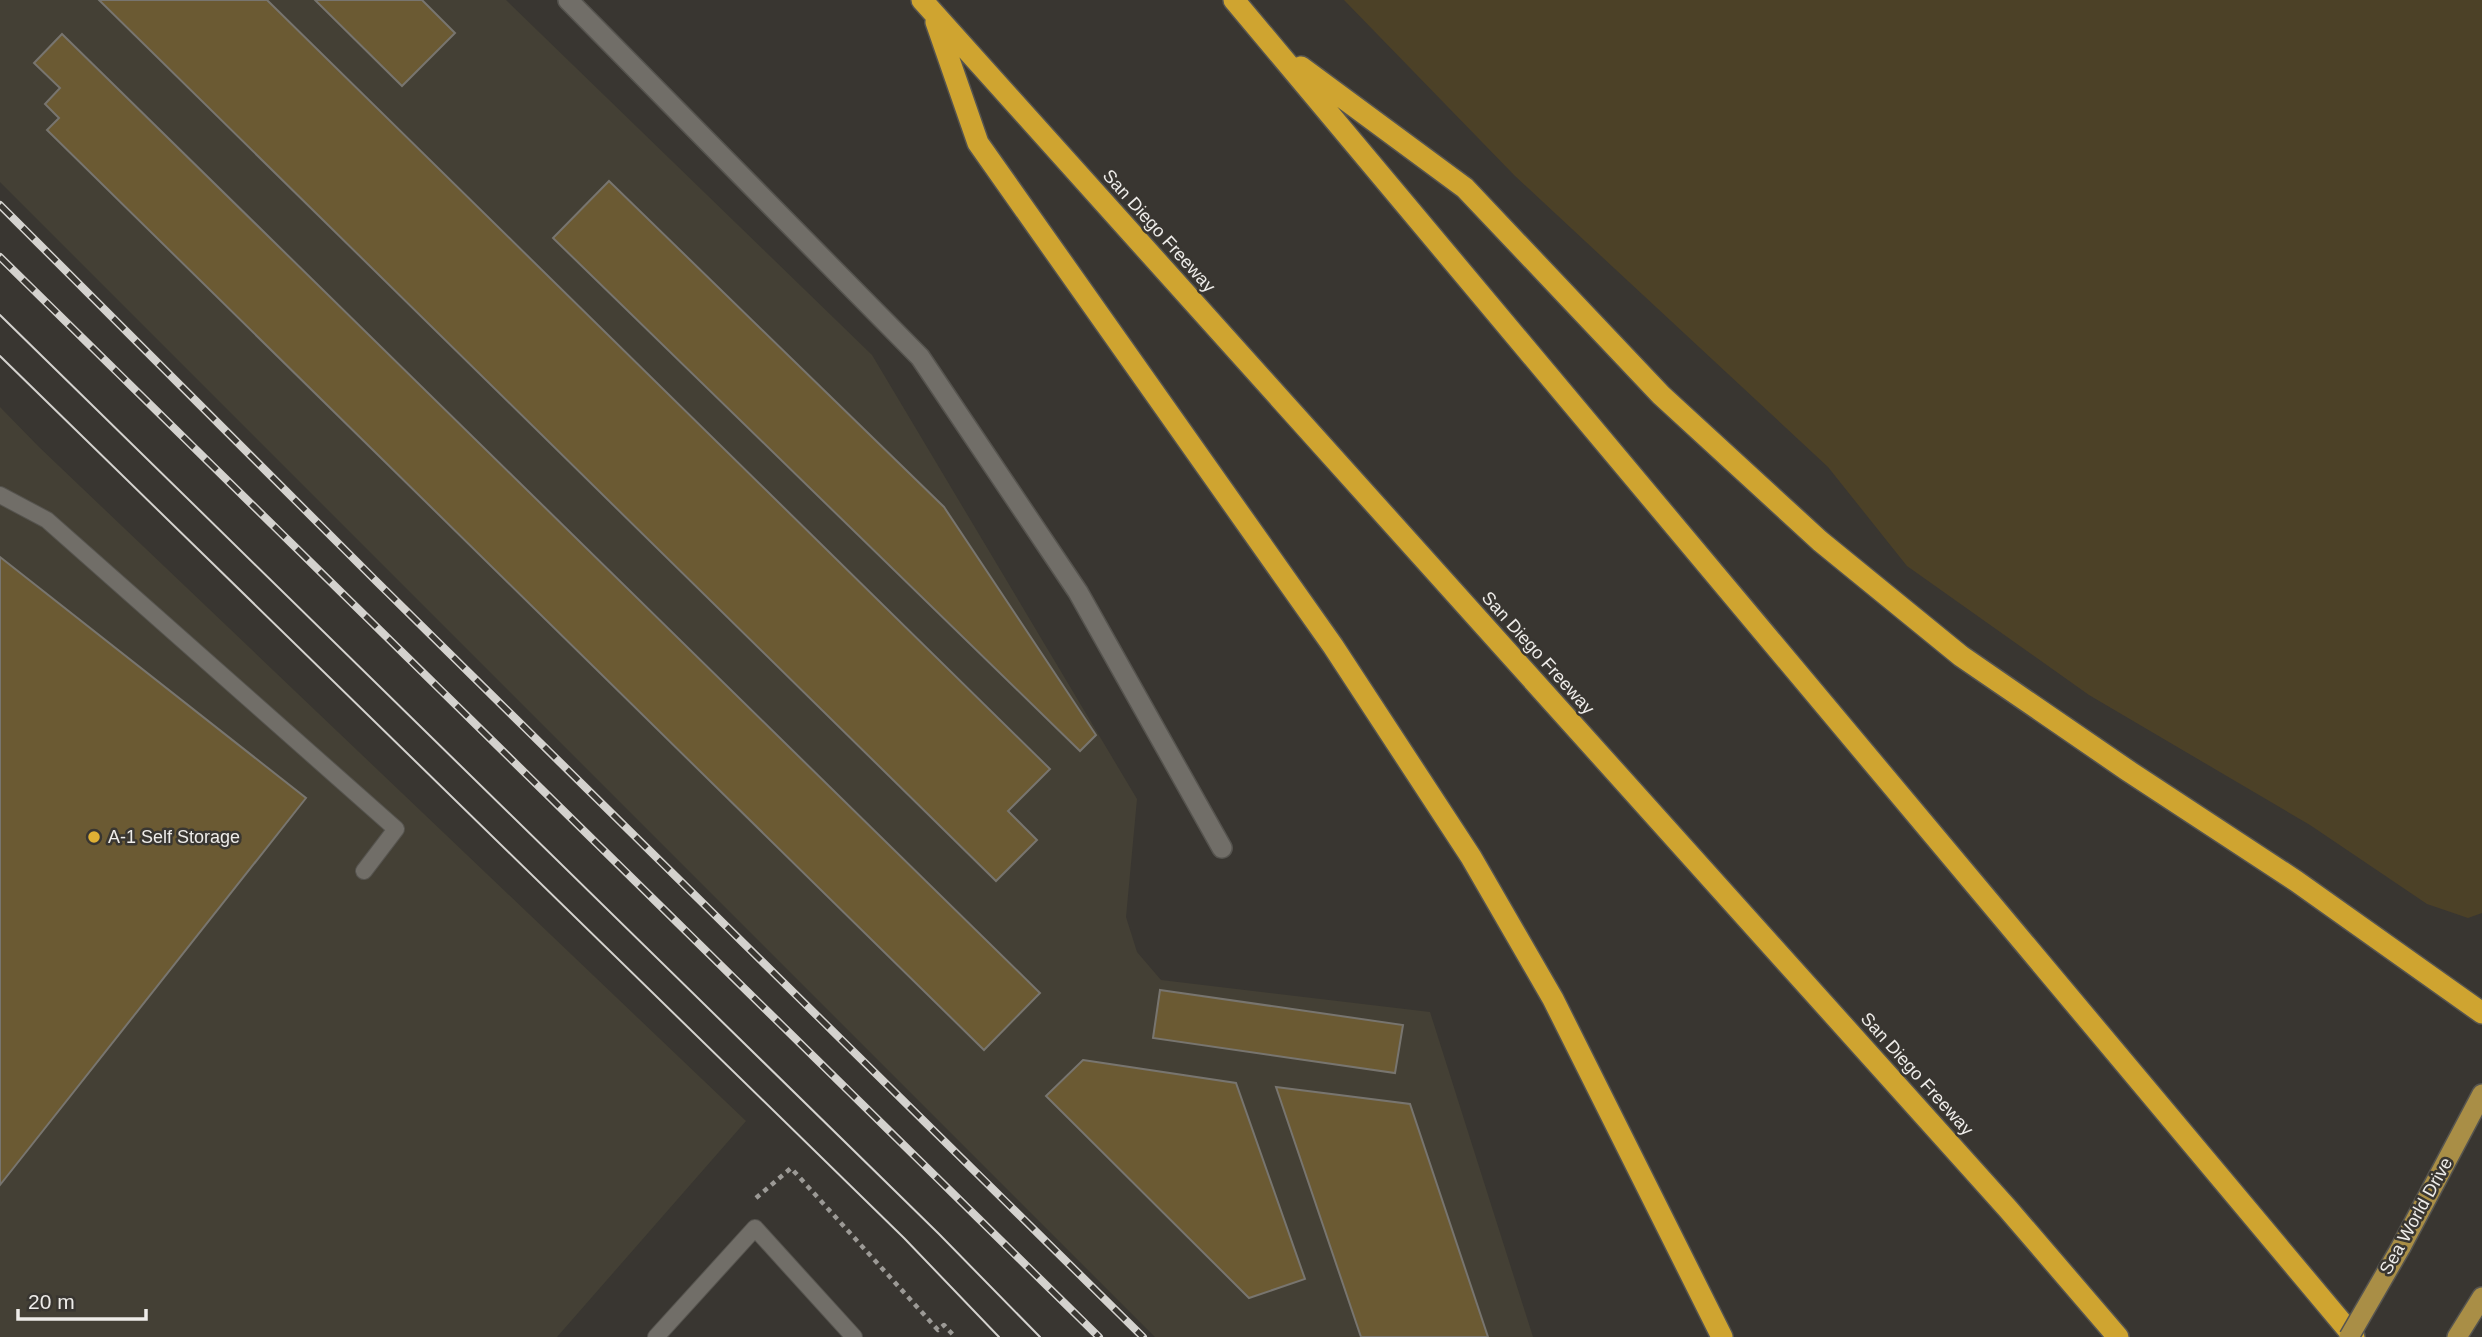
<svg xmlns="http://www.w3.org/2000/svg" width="2482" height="1337" viewBox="0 0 2482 1337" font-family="Helvetica,sans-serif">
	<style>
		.built { fill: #444035 }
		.green { fill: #4c4127 }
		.building { fill: #6b5a33; stroke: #78756f; stroke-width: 2 }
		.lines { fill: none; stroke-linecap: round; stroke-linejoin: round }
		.service-casing { stroke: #56544f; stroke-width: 18 }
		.minor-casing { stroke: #56544f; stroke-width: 22 }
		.primary-casing { stroke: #56544f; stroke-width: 22 }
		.motorway-casing { stroke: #56544f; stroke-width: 24 }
		.path { stroke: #9c9a96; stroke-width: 4.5; stroke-dasharray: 5 5; stroke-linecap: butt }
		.service { stroke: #716e68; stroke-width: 16 }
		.minor { stroke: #716e68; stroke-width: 19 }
		.primary { stroke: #a98e46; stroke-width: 19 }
		.motorway { stroke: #cfa430; stroke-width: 21 }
		.tram { stroke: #d4d2ce; stroke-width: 2 }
		.rail-casing { stroke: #d4d2ce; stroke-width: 8 }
		.rail { stroke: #393631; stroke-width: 5; stroke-dasharray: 16; stroke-linecap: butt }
		.primary-bridge-casing { stroke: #56544f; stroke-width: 22; stroke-linecap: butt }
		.primary-bridge { stroke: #a98e46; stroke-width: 19 }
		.poi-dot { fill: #dfb034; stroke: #393631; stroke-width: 2.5 }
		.labels { text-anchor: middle; stroke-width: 5; stroke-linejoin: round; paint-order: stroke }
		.street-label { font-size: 18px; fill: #eeece9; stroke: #393631 }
		.poi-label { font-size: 18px; fill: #eeece9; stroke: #393631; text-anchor: start }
	</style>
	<rect width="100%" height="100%" fill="#393631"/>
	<path class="built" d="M0,0h506l366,355 265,444 -11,118 11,35 24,28 269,32 103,325h-378l-1155,-1155z
		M0,407l39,40 707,674 -189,216h-557z"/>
	<path class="green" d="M1344,0h1138v913l-14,5 -41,-14 -117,-79 -221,-130 -182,-129 -79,-99 -313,-291z"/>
	<path class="building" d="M99,0h168l783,769 -42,42 29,29 -41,41z
		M315,0h107l33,33 -53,53z
		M62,34l978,959 -56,57 -937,-920 12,-12 -14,-14 15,-16 -26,-25z
		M609,181l335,326 152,228 -16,16 -527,-513z
		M0,557l306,241 -306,387z
		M1160,990l243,35 -8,48 -242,-35z
		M1083,1060l153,23 69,196 -56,19 -203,-202z
		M1276,1087l134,17 78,233h-127z"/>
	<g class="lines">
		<defs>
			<path id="service" d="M0,495l47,25 349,309 -32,42
				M656,1337l99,-109 99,109"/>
			<path id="minor" d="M568,0l352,357 158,235 144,256"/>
			<path id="primary" d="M2401,1247l81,-153
				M2457,1337l25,-40"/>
			<path id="motorway" d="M922,0l1086,1209 110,128
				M1234,0l1120,1337
				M936,22l42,121 355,503 138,211 82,142 169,338
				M1301,67l164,121 196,207 159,146 141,115 166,114 169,111 186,132"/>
		</defs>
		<use href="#service" class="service-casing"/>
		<use href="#minor" class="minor-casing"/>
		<use href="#primary" class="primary-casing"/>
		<use href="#motorway" class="motorway-casing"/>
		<path class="path" d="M756,1198l35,-30 147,162 6,-5 11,12"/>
		<use href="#service" class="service"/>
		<use href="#minor" class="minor"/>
		<use href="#primary" class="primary"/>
		<use href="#motorway" class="motorway"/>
		<path class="tram" d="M0,315l939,919 101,103
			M0,356l904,882 95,99"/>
		<defs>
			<path id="rail" d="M0,205l375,375 768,757
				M0,257l1099,1080"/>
		</defs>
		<use href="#rail" class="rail-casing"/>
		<use href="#rail" class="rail"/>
		<defs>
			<path id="primary-bridge" d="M2349,1337l52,-90"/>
		</defs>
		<use href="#primary-bridge" class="primary-bridge-casing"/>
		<use href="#primary-bridge" class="primary-bridge"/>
	</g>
	<circle class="poi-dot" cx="94" cy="837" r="7"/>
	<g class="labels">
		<g class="street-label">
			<text transform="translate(1159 231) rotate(48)" y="6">San Diego Freeway</text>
			<text transform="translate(1538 653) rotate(48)" y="6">San Diego Freeway</text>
			<text transform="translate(1917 1074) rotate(48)" y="6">San Diego Freeway</text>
			<text transform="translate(2416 1216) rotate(-61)" y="6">Sea World Drive</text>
		</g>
		<g class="poi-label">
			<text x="108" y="843">A-1 Self Storage</text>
		</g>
	</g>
	<path d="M18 1309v10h128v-10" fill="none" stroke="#eeece9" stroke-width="3.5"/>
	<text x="28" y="1309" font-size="21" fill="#eeece9" stroke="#393631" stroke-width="5" paint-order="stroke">20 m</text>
</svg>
